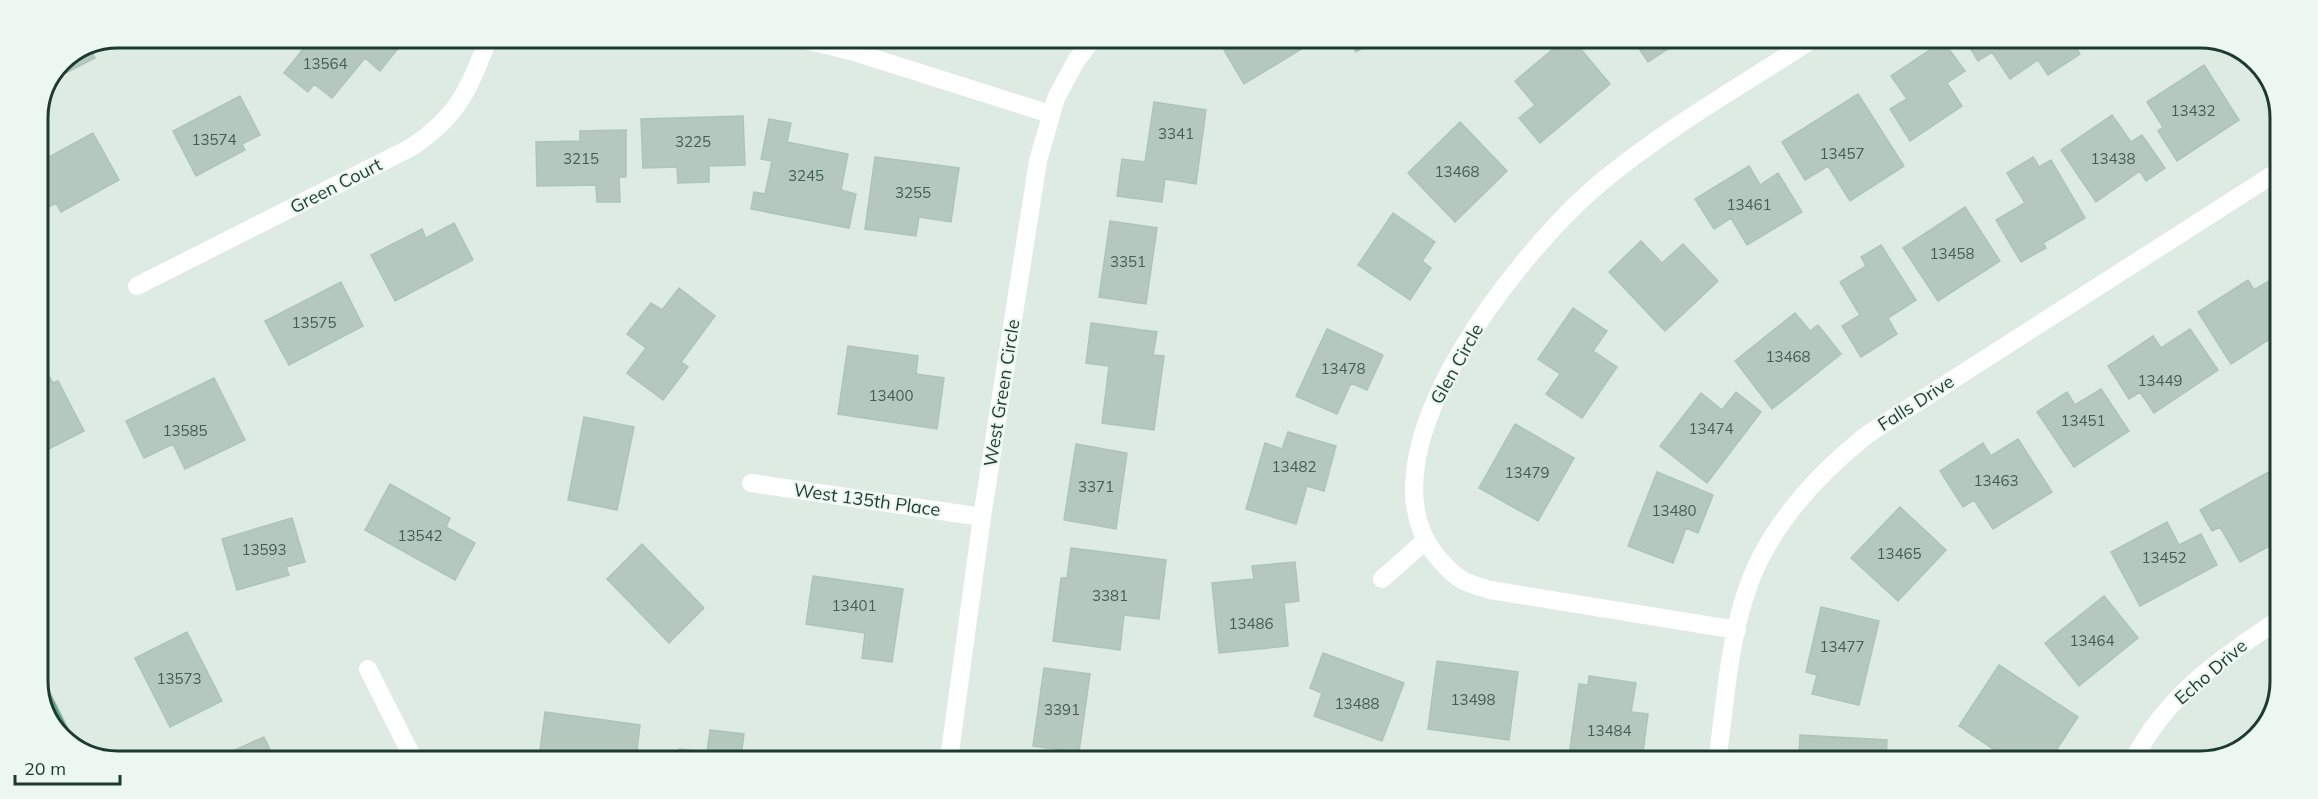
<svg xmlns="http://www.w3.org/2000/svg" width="2318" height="799" viewBox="0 0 2318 799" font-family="Mulish,sans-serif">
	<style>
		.building { fill: #b5c8be; stroke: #afc4b9; stroke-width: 1.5 }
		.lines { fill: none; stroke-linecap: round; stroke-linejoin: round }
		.major-casing { stroke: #c0c8c5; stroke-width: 20 }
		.minor { stroke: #fff; stroke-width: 18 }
		.major { stroke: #5da58b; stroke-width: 18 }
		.labels { text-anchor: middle; stroke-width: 4.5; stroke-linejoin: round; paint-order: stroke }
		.number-label { font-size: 15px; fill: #435e54 }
		.street-label { font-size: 18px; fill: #1d3b30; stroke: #edf7f1 }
		.rim { fill: none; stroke: #1d3b30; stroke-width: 3 }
	</style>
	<rect width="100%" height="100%" fill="#ddebe3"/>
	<path class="building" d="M312,38h88l4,3 -24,30 -15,-13 -33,40 -18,-14 -6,8 -24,-19z
		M1226,40h90l-72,44 -24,-41z
		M1349,40h27l-20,12z
		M1564,40h9l37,44 -70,59 -21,-25 16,-13 -20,-24z
		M1634,41h46l-32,21z
		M1943,41l22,30 -18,12 15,23 -52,35 -20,-32 17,-10 -16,-23z
		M1966,41h106l8,13 -32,21 -10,-15 -28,19 -18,-27 -14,9z
		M90,49l5,9 -37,19 -2,-4 5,-12z
		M2204,65l35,55 -62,41 -19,-30 5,-4 -16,-25z
		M1858,94l46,72 -54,35 -22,-35 -23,14 -23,-38z
		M240,96l20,39 -18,9 3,6 -49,26 -23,-45z
		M1154,102l52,8 -10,74 -31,-5 -3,23 -45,-6 5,-37 23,3z
		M2112,115l19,27 11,-7 23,33 -19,13 -6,-10 -44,31 -35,-52z
		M743,116l2,49 -36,1v16l-31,1 -1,-16 -34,1 -2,-49z
		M769,119l22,4 -4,19 61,12 -7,36 15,4 -7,34 -98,-19 3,-17 11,2 7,-33 -11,-2z
		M1460,122l47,49 -52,51 -47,-49z
		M626,130v47h-7l1,25h-23l-1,-17 -59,1 -1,-44 44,-1v-10z
		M93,133l26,47 -58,32 -5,-9 -16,9 -2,-49z
		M875,157l84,11 -8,54 -32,-5 -3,19 -51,-7z
		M2033,157l6,10 12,-7 34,58 -42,25 3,5 -25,14 -25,-42 29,-17 -18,-30z
		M1749,166l11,19 18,-12 24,39 -55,33 -16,-27 -17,11 -19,-30z
		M1965,207l35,54 -62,40 -35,-53z
		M1393,213l42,29 -13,19 9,7 -21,32 -52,-35z
		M1110,221l47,7 -11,76 -47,-7z
		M454,223l19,37 -78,41 -24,-46 51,-26 4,9z
		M1641,241l21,22 21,-19 35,37 -53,50 -56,-59z
		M1881,245l35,55 -28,18 9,16 -36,23 -19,-31 18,-11 -20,-33 26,-16 -5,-9z
		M2272,279l7,10v44l-48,31 -33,-52 50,-32 6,10z
		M341,282l22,44 -74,39 -24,-44z
		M679,288l36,28 -34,46 7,5 -25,33 -36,-27 19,-25 -19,-14 24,-31 11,7z
		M1573,308l34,23 -14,20 24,16 -35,51 -36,-24 14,-20 -22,-15z
		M1795,313l15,18 8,-6 23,29 -69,55 -37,-48z
		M1091,323l66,9 -4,23 11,1 -10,74 -52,-7 7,-57 -23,-3z
		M1327,329l56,26 -16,35 -16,-7 -14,31 -41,-18z
		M2190,329l28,41 -64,43 -14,-21 -11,7 -21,-33 45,-30 8,12z
		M848,346l70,10 -2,18 28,4 -7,51 -99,-15z
		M44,368l9,15 5,-2 26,50 -43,22 -3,-6v-76z
		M214,378l31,62 -60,29 -12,-25 -29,14 -18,-37z
		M2101,389l28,42 -55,36 -37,-55 30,-20 8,13z
		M1736,392l25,20 -54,71 -47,-37 41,-53 21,17z
		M584,417l50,10 -17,83 -49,-10z
		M1515,424l59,34 -36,63 -59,-33z
		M1288,432l48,14 -12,45 -17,-5 -11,38 -50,-15 19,-66 17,6z
		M2018,439l34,53 -59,37 -19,-29 -11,7 -23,-36 43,-28 8,13z
		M1076,444l51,9 -11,76 -52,-9z
		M2274,469l4,7 -1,66 -37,20 -20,-35 -8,4 -12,-21z
		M1657,472l56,23 -15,38 -12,-5 -13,35 -45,-17z
		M390,484l60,34 -4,9 29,16 -20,37 -90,-50z
		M1900,507l46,43 -48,51 -47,-43z
		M292,518l13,44 -19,5 3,8 -52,15 -15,-51z
		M2167,522l12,23 22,-11 16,31 -77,41 -29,-54z
		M642,544l62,64 -35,35 -62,-64z
		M1071,548l95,12 -7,59 -35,-4 -4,35 -67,-9 8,-63h6z
		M1295,562l4,39 -15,2 4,43 -69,7 -7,-70 42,-4 -2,-13z
		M813,576l90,13 -11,73 -30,-4 3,-25 -59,-9z
		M2104,596l34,42 -59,48 -34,-43z
		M1821,607l58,14 -20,84 -47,-11 5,-19 -11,-3z
		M187,632l35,69 -52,26 -35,-69z
		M1323,653l81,30 -22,58 -68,-25 8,-23 -12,-5z
		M1437,661l81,11 -9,68 -81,-11z
		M1999,665l79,52 -29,44h-38l-52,-35z
		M1044,668l46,6 -11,78 -46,-6z
		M1589,676l47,7 -5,29 17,2 -6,45 -72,-10 9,-65 9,1z
		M545,712l95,13 -4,33h-97z
		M710,730l34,4 -3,22 22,3 -85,-1 1,-9 28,3z
		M1800,735l87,5 -1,21h-87z
		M264,737l10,21h-52l-1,-2z"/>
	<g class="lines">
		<defs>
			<path id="major" d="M40,693l21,42"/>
		</defs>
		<use href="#major" class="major-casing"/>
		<path class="minor" d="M801,39l50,12 199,63
			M137,286l275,-139c49,-34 55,-56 77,-109
			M751,483l231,34
			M1382,579l44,-39
			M1737,630l-247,-40c-8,-3 -18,-5 -26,-9 -13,-7 -23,-19 -32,-31 -72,-103 91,-302 168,-367 65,-54 139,-96 210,-142
			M368,669l45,89
			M949,759l33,-242 56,-356 18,-63 20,-37 17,-22
			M1717,761c8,-54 11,-111 27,-162 20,-68 70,-122 124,-165l412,-264
			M2133,761c30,-62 87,-103 144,-140"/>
		<use href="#major" class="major"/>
	</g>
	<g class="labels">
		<g class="number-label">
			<text x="325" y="69">13564</text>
			<text x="2193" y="116">13432</text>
			<text x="1176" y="139">3341</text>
			<text x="214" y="145">13574</text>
			<text x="693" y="147">3225</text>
			<text x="1842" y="159">13457</text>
			<text x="581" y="164">3215</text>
			<text x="2113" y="164">13438</text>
			<text x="1457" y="177">13468</text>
			<text x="806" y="181">3245</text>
			<text x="913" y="198">3255</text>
			<text x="1749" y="210">13461</text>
			<text x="1952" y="259">13458</text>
			<text x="1128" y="267">3351</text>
			<text x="314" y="328">13575</text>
			<text x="1788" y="362">13468</text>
			<text x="1343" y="374">13478</text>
			<text x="2160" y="386">13449</text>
			<text x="891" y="401">13400</text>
			<text x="2083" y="426">13451</text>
			<text x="1711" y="434">13474</text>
			<text x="185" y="436">13585</text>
			<text x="1294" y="472">13482</text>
			<text x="1527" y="478">13479</text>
			<text x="1996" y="486">13463</text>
			<text x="1096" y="492">3371</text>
			<text x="1674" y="516">13480</text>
			<text x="420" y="541">13542</text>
			<text x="264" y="555">13593</text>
			<text x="1899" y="559">13465</text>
			<text x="2164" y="563">13452</text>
			<text x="1110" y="601">3381</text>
			<text x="854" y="611">13401</text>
			<text x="1251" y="629">13486</text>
			<text x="2092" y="646">13464</text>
			<text x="1842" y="652">13477</text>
			<text x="179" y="684">13573</text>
			<text x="1473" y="705">13498</text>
			<text x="1357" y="709">13488</text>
			<text x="1062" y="715">3391</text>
			<text x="1609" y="736">13484</text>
		</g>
		<g class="street-label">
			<text transform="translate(336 186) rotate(-27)" y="6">Green Court</text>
			<text transform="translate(1457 364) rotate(-61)" y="6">Glen Circle</text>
			<text transform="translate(1002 393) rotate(-81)" y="6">West Green Circle</text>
			<text transform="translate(1916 403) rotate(-33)" y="6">Falls Drive</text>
			<text transform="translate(867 500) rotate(8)" y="6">West 135th Place</text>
			<text transform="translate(2211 672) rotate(-41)" y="6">Echo Drive</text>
		</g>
	</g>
	<path d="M0 0H2318V799H0ZM118 48H2200A70 70 0 0 1 2270 118V681A70 70 0 0 1 2200 751H118A70 70 0 0 1 48 681V118A70 70 0 0 1 118 48Z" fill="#edf7f1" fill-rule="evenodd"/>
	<path class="rim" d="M118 48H2200A70 70 0 0 1 2270 118V681A70 70 0 0 1 2200 751H118A70 70 0 0 1 48 681V118A70 70 0 0 1 118 48Z"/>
	<path d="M15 775v9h105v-9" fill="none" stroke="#1d3b30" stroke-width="3"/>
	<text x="24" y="775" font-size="18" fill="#1d3b30" stroke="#edf7f1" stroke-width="4.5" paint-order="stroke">20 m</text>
</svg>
